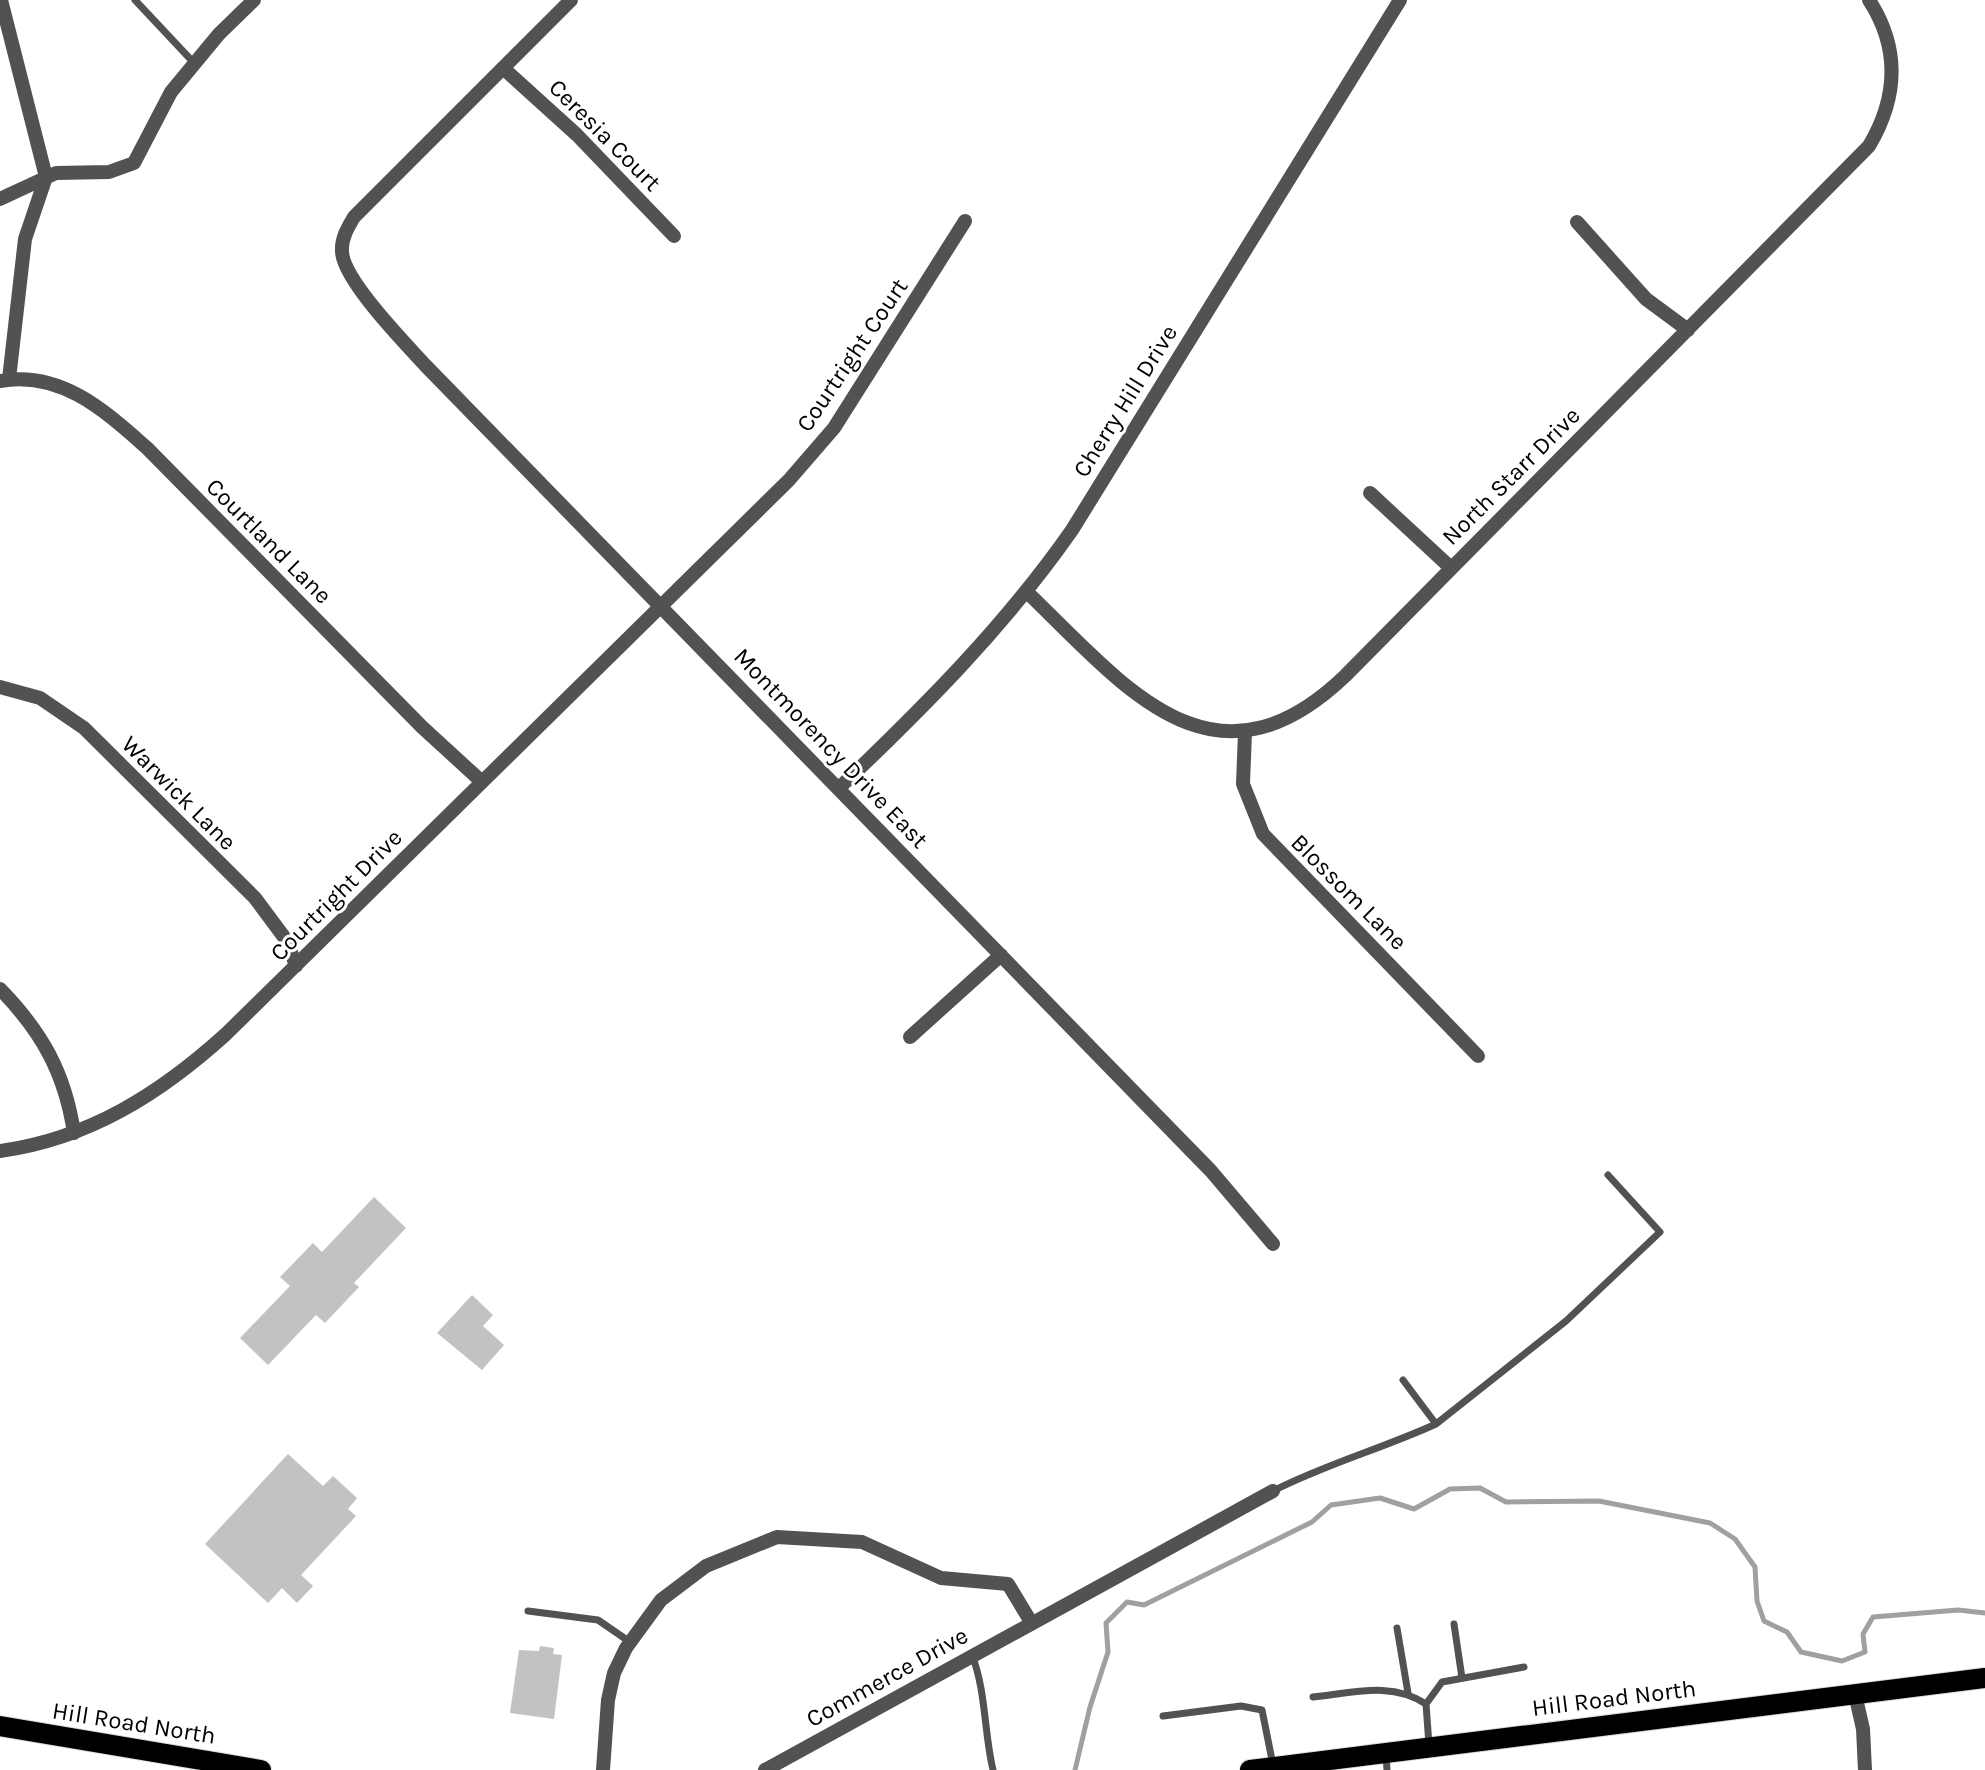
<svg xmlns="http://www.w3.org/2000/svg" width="1985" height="1770" viewBox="0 0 1985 1770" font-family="Karla,sans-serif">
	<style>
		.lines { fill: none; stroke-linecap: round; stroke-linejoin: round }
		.stream { stroke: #a0a0a0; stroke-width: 5 }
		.building { fill: #c2c2c2 }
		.primary-casing { stroke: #dbdbdb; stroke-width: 22 }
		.lane { stroke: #525252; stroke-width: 7 }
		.street { stroke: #525252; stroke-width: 14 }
		.primary { stroke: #000; stroke-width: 20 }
		.labels { text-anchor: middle; stroke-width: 6; stroke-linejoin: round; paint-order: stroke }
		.street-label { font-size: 24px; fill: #000; stroke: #fff }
	</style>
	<rect width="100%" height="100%" fill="#fff"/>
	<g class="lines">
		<path class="stream" d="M1075,1770l15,-63 18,-55 -2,-29 21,-21 17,3 168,-83 19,-17 49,-7 34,11 36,-20 30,-1 26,14 93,-1 111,22 25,16 20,28 2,34 7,20 23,11 14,20 41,9 23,-9 -2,-18 10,-17 85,-7 27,3"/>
	</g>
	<path class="building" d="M374,1197l32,31 -52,55 5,4 -34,36 -9,-8 -48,50 -28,-27 50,-52 -10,-9 33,-34 9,9z
		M472,1295l21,20 -10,11 21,19 -22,25 -45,-37z
		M288,1454l35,32 10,-10 24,22 -9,11 8,7 -55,59 12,11 -16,17 -15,-15 -14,15 -63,-59z
		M540,1646l14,2 -1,6 9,1 -8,64 -44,-6 9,-63 20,1z"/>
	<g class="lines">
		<defs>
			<path id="primary" d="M0,1726l261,44
				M1250,1770l735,-92"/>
		</defs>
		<use href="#primary" class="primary-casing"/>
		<path class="lane" d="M135,0l60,64
			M1436,1424l130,-103 94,-89 -52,-57
			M1273,1491c53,-27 108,-42 163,-67l-33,-44
			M528,1611l70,9 32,22
			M1454,1624l8,54
			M1397,1628l11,65
			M972,1655c14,36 12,77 21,115
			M1313,1697c39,-4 79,-16 113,7l3,41
			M1426,1704l16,-22 82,-15
			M1163,1716l78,-10 21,4 11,55
			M1386,1755l1,15"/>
		<path class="street" d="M1,0l45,177 -21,62 -16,140
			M571,0l-217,217c-6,10 -13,22 -12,34 0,28 64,93 83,114l786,806 62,73
			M503,68l74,67 97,101
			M0,199l56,-26 53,-1 25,-9 37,-71 48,-58 35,-34
			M1577,222l69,77 42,31
			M0,381c61,-11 105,30 147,67l275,279 59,54
			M1370,493l81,75
			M1027,592c99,96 187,209 318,84l524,-530c29,-49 31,-98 0,-146
			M0,687l40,11 44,30 171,170 32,43 9,25
			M1245,732l-2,52 20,50 215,222
			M839,788c85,-81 166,-162 233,-258l328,-530
			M0,989c42,43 65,84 74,144
			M910,1037l91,-82
			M0,1151c89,-12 161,-58 226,-117l563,-554 45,-52 131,-207
			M1855,1694l8,35 2,41
			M603,1770l5,-70 6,-27 12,-25 35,-48 45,-34 71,-29 85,5 79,36 67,6 23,38
			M765,1770l508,-279"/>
		<use href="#primary" class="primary"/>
	</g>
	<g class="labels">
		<g class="street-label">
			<text transform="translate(605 135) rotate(45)" y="8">Ceresia Court</text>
			<text transform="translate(852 355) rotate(-56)" y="8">Courtright Court</text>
			<text transform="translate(1125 401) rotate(-58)" y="8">Cherry Hill Drive</text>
			<text transform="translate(1511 476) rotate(-45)" y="8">North Starr Drive</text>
			<text transform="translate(269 541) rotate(45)" y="8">Courtland Lane</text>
			<text transform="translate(831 748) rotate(46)" y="8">Montmorency Drive East</text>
			<text transform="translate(179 793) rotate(45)" y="8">Warwick Lane</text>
			<text transform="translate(1349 892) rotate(45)" y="8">Blossom Lane</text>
			<text transform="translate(336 895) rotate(-45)" y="8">Courtright Drive</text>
			<text transform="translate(887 1677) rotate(-29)" y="8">Commerce Drive</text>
			<text transform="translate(1614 1698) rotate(-7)" y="8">Hill Road North</text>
			<text transform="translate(134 1723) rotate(9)" y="8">Hill Road North</text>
		</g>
	</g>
</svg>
